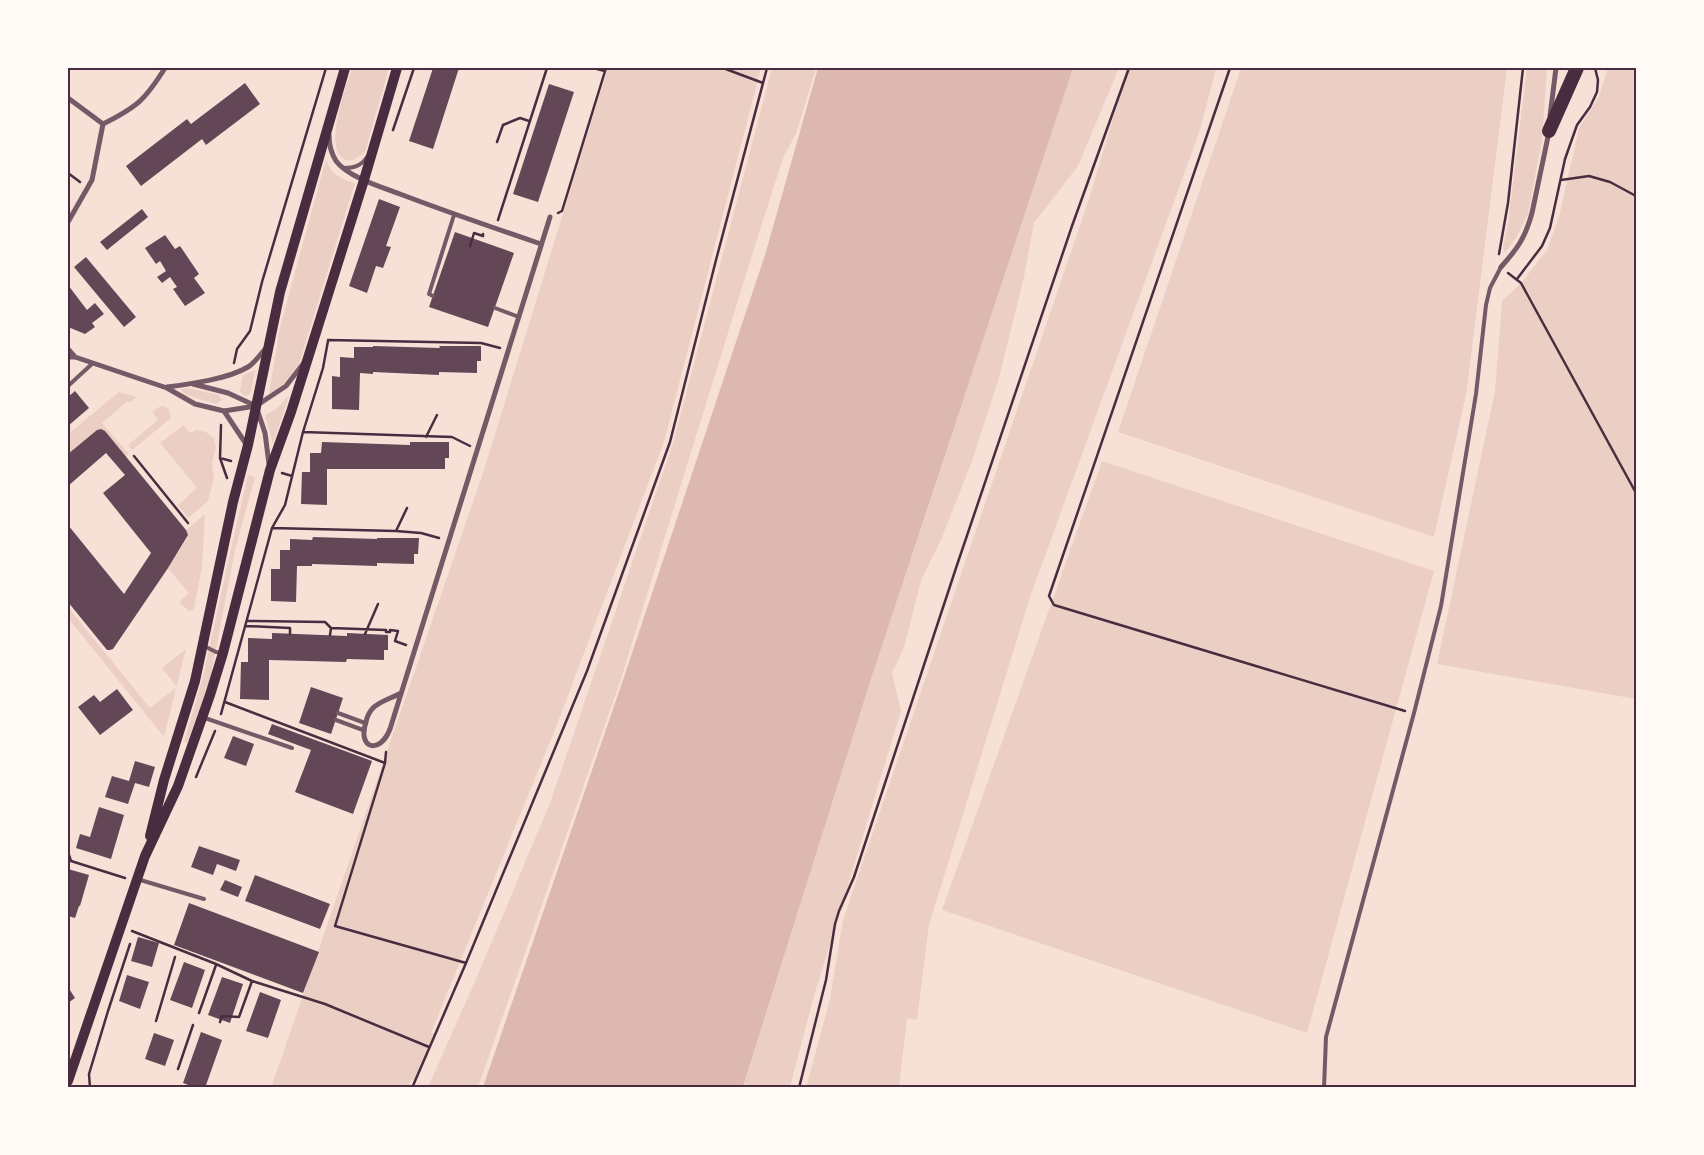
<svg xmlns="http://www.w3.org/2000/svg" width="1704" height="1155" viewBox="0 0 1704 1155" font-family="Manrope,sans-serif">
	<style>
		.green { fill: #ebcfc5 }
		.water { fill: #dcb8b0 }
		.building { fill: #644757 }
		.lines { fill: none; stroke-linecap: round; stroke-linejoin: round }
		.path { stroke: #4a2c40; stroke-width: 2.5 }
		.service { stroke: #755966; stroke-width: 4 }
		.minor { stroke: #755966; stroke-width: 5 }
		.secondary { stroke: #4a2c40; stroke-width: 10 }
		.trunk { stroke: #4a2c40; stroke-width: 14 }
		.neatline { fill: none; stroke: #4a2c40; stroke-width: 2 }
	</style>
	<rect width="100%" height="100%" fill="#f7e1d7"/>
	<path class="green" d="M352,68h37l-24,84 -11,8c-3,0 -5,1 -8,0 -25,-9 1,-75 6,-92z
		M608,68h153l-97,374 -108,285 -125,306 3,1 -20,47 -3,-1 -3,8h-137l212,-615z
		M772,68h44l-20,66 -13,24 -30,94 -133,430 -142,405h-50l51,-115 71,-169 123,-360z
		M1073,68h46l-41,98 -44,57 -10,54 -25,101 -27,83 -29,74 -22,46 -17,66 -12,26 9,38 -89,292 -22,84 -47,1 128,-409z
		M1128,68h88l-16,62 -170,467 -101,328 -12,95 -10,-2 -8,69 -93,1 24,-89 13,-79 246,-721z
		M1241,68h266l-41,327 -32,142 -316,-105z
		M1527,68h20l-5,72 -14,74 -11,22 -12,17 -2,-5 5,-25z
		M1608,68h28v631l-199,-35 58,-273 7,-90 19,-18 26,-33 12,-33 20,-89 20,-32z
		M326,159c5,15 14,20 29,24l-56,181 -14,19 -16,11 11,-67z
		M255,370l-4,23 -4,3 -4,-1 -3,-4 3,-16z
		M187,388l32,7 3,5 -6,4 -30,-9 -6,-5z
		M119,392l18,5 -7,6 -2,-2 -26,22 26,30 -2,5 -25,-29 -4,1 -29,24v-20z
		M289,396l-16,48 -8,-29 10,-5z
		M163,406l5,2 3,7 -1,4 -38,31 -4,-5 30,-25 -6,-8 7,-5z
		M183,425l7,8 6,-3 10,2 8,6 2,9 -4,16 2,15 -6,23 -20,17 -10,-13 19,-17 -37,-45z
		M1102,461l332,110 -127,462 -365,-123z
		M248,475l7,2 -20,73 -25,130 -23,63 -3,-1 19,-65 28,-129z
		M205,514l-3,52 -8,43 -5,2 -10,-9 10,-9 -21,-25 19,-30 -1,-8z
		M68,607l82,101 27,-21 -15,-19 24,-19 -22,88 -96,-119z"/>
	<path class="water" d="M818,68h255l-202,611 -128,408h-260l139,-404 143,-428z"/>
	<path class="building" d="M433,68h26l-26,81 -24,-8z
		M245,83l15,21 -54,41 -4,-6 -61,47 -15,-20 61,-47 4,5z
		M549,84l25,8 -36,110 -25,-8z
		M379,199l21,8 -14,39 5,1 -8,21 -7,-2 -9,27 -18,-7z
		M142,209l6,8 -41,33 -7,-8z
		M455,232l59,21 -26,74 -59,-20z
		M165,235l10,14 5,-3 19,28 -5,4 11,15 -20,13 -12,-17 4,-2 -7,-10 -8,6 -5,-6 9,-6 -6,-10 -4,3 -11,-16z
		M86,257l50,60 -12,10 -50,-60z
		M68,285l19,25 8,-7 9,11 -12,9 3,4 -10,7 -17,-7z
		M373,346l67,2 -1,-2h42v15h-4v12l-38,-1v3l-66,-3v2l-13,-1 -1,37 -27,-1v-33l8,1v-20l14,1v-11h19z
		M75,391l14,17 -21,18v-29z
		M101,429l4,2 81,99 2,5 -20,33 -55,81 -3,1h-3l-39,-48v-77l56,69 27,-41 -48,-60 22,-18 -19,-22 -38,33v-32l29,-24z
		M322,442l88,3v-3h39v16h-4v11h-118v36l-26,-1 1,-32h8v-19h11z
		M313,537l64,2v-1h42l-1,16h-4v10l-37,-1v3l-65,-2v2h-15l-1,36 -25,-1v-32h9v-19h10v-11l22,1z
		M272,633l75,3v-3l41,2v15h-4v10l-37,-1 -1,3 -77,-2v40l-29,-1 1,-37h7v-24l24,1z
		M311,687l32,11 -12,36 -32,-11z
		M117,689l16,21 -33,25 -22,-28 16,-12 6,7z
		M272,724l100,37 -19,53 -58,-22 16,-42 -43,-16z
		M233,736l21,8 -8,22 -22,-8z
		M135,761l20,6 -6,20 -14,-4 -7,21 -23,-7 7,-21 17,5z
		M99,807l25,8 -13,44 -35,-11 4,-14 10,3z
		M199,846l41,14 -4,11 -19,-7 -4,11 -22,-8z
		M68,869l21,6 -9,31h-1l-4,12 -7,-2z
		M255,875l75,29 -10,25 -75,-28z
		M225,880l17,7 -4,10 -18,-7z
		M189,903l130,49 -16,41 -129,-48z
		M138,937l21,6 -7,24 -21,-6z
		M184,962l21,8 -13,38 -22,-8z
		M127,975l22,7 -9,27 -21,-8z
		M222,977l21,7 -13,39 -22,-8z
		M68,987l7,11 -7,5z
		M260,992l21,8 -13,38 -22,-7z
		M201,1032l21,8 -17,48h-9l-13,-5z
		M154,1033l20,7 -9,26 -20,-7z"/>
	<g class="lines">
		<path class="path" d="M593,68l12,3
			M723,68l40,15
			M1230,68l-181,528 5,9 351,106
			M393,130l21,-62
			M497,142l6,-17 17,-7 9,3
			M68,173l12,9
			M1561,180l28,-4 21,6 26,14
			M558,213l4,-2 44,-143
			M498,220l49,-152
			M470,246l4,-13 9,3v-2
			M1499,254l9,-51 15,-135
			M1508,273l13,10 115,210
			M1517,279l25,-33 8,-18 15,-69 12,-34 13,-18 7,-15 1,-12 -3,-12
			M328,340l153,3 19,5
			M234,363l3,-14 13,-18 12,-49 64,-214
			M221,425l-1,33 7,20
			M303,432l149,5 18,9
			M426,437l11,-22
			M134,456l54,67
			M220,458l11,3
			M282,473l10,3
			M272,528l124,3 25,2 18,5
			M396,531l11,-23
			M247,621l78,1 6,6 55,2v2h4v-2l8,1 -3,10 11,4
			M246,626l44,2v6
			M365,634l13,-30
			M330,635l1,-7
			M225,702l160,61 -50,163 131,37
			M221,714l51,-186 13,-23 18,-73 20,-64 5,-27
			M385,763l1,-11
			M196,777l19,-46
			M68,852l3,9 54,17
			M132,931l84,33 36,17 73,23 104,43
			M199,1013l17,-48
			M156,1021l19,-64
			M220,1022l2,-6 17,1 13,-36
			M178,1069l15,-44
			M90,1088l-1,-14 19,-63 22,-67
			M412,1088l54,-125 121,-292 83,-229 46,-182 51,-192
			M799,1088l27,-108 9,-56 4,-13 15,-34 103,-312 115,-339 57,-158"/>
		<path class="service" d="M344,168c10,0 17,-2 23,-11
			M433,296l-4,-2 25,-79
			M495,308l24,9
			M68,386l25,-23
			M204,646l12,6 5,1
			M338,713l27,10
			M202,717l90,31
			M336,720l27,10
			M137,879l67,20
			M1324,1088l2,-51 88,-324 27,-107 35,-212 10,-89 4,-17 11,-21"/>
		<path class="minor" d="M68,98l35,26
			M1550,116l6,-48
			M103,124c34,-17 42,-24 62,-56
			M329,135c0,9 2,18 7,26 12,16 45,26 64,33 47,18 94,34 141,50
			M68,222l24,-42 11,-56
			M1501,267c17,-19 24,-29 31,-54l17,-81
			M68,349l7,8
			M68,357h7l92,31 28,16 29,7 32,-5 30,-20 17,-22
			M193,384l35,9 28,13 9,27 4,31
			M167,387c23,-3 61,-8 81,-20 7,-4 13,-14 19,-20
			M224,411l22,33
			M401,693c-9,5 -21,8 -28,15 -4,4 -6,9 -7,14 -9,27 14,33 24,7l160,-512"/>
		<path class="secondary" d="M150,836l14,-56 31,-99 38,-179 15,-57 32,-153 65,-224
			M68,1081l77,-225 33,-70 32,-91 13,-42 47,-183 21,-58 73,-232 33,-112"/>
		<path class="trunk" d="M1549,131l28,-63"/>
	</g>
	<rect width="1704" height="1155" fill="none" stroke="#fffaf5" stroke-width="138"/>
	<rect x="69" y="69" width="1566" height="1017" class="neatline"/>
</svg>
